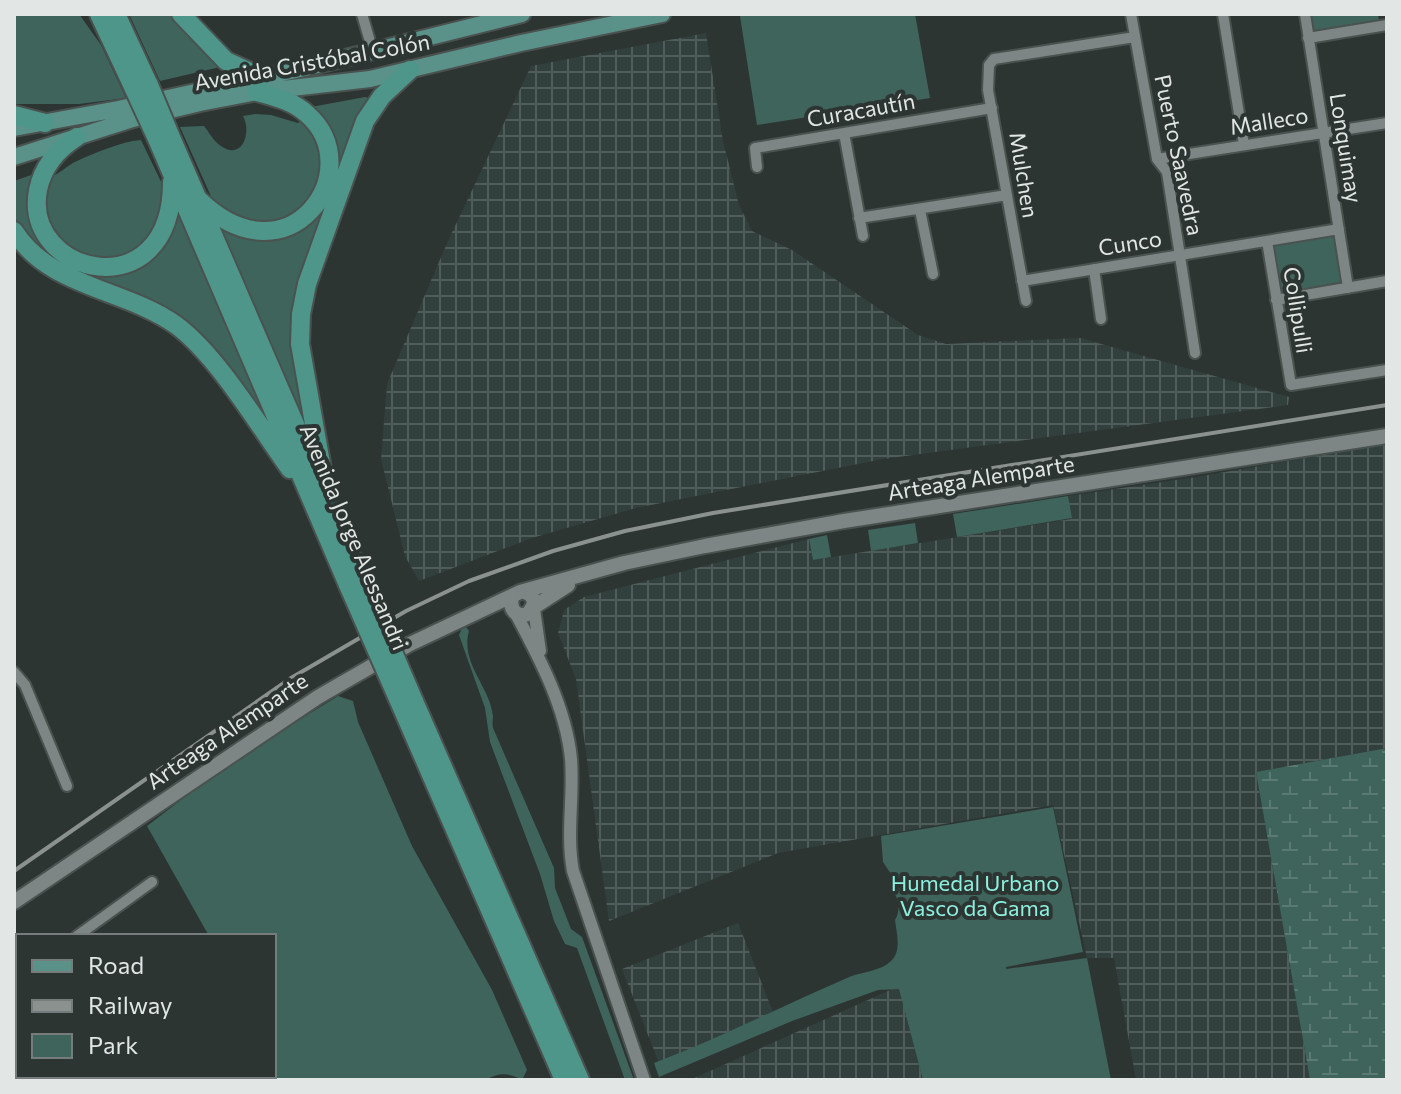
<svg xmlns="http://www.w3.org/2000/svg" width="1401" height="1094" viewBox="0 0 1401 1094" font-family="Commissioner,sans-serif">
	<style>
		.industrial { fill: url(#industrial-grid) }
		.green { fill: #3e645c }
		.wetland { fill: url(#wetland-marsh) }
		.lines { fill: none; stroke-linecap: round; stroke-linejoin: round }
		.minor-casing { stroke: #4a5250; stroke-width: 14 }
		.tertiary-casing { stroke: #4a5250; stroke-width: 16 }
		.secondary-casing { stroke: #4a5250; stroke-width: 18 }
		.primary-casing { stroke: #4a5250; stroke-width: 20 }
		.trunk-casing { stroke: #4a5250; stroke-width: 22 }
		.minor { stroke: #7d8684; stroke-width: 10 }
		.tertiary { stroke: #7d8684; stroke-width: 12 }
		.secondary { stroke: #7d8684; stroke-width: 14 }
		.primary { stroke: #5a9289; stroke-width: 16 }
		.trunk { stroke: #4e968a; stroke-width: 18 }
		.rail { stroke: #8b918f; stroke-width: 4 }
		.trunk-bridge-casing { stroke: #4a5250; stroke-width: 22; stroke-linecap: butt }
		.trunk-bridge { stroke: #4e968a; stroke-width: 18 }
		.labels { text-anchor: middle; stroke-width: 8; stroke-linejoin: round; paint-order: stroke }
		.street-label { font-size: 22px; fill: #e2e7e6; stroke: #2d3533 }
		.park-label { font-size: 22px; fill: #8cf0de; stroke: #2d3533 }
	</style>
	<defs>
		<pattern id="industrial-grid" width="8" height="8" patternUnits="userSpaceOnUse" patternTransform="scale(2)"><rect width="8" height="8" fill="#31403d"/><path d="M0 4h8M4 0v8" fill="none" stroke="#4f5c59"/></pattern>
		<pattern id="wetland-marsh" width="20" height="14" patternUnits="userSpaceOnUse" patternTransform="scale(2)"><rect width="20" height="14" fill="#3e645c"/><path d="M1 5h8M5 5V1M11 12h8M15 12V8" fill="none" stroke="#5a7a73"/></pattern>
	</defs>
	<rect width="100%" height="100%" fill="#2d3533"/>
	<path class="industrial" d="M706,33l17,108 16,64 13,26 40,19 126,85 28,9 134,-6 209,59 -1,8 -405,54 -247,49 -104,30 -113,43 -14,-25 -24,-97 6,-75 60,-141 84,-177z
		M1387,444v304l-131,24 54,308h-174l-22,-122h-27l-34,-153 -275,48 -169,68 -33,-242 -18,-46 6,-23 20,-13 225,-58 4,21 258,-41 -3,-23 128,-19z
		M738,923l37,94 -116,46 -37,-94z
		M899,986l24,94h-233z"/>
	<path class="green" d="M14,14h65l22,31 25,53 -47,6h-65z
		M129,14h41l50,53 -60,14z
		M749,14h166l15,84 -173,27 -17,-109z
		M1311,14h67l1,7 -65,10z
		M365,97l6,2 -7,9 -70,254 10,60 -85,-199c37,27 57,9 94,-5l14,-92 -16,-19z
		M255,114l16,1 27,8 8,-5 13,23 2,37 -21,35 -48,13 -38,-23 -34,-76 24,-1c5,6 10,16 17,20 21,15 31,-13 22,-30z
		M141,140l23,48 -5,39 -30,30 -42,1 -23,-13 -19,-29 3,-39c12,-2 19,-12 29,-16 20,-9 43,-19 64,-21z
		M37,173l-2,53 75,48c42,-2 59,-33 66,-71l96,230 -58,-82 -169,-93c-32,-28 -31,-36 -31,-77z
		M1335,231l8,52 -62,9 -9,-50z
		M1068,496l4,22 -115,19 -4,-23z
		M915,523l3,20 -47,8 -3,-21z
		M827,535l4,22 -18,3 -4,-21z
		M462,628l4,-1 3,4c-9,32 21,56 24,85 0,4 -1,8 0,12l61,140 1,20 16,41 11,8 52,143h-9l-48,-132 -12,-4 -11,-23 -14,-47 -50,-132 -5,-34 -26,-73z
		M338,696l15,5 5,21 54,124 80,144 35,80 -5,10c-14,-8 -23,-7 -37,0h-318l4,-4h103v-140h-65l-62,-110 82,-63z
		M1053,807l30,145 -77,15v2l81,-11 24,122h-188l-24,-91 -21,1 -86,31 -133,56 -5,-14c66,-25 128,-57 193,-85 15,-7 34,-6 45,-18 10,-11 4,-29 3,-40 5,-8 5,-21 -2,-28v-15l-10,-15 -2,-26z"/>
	<path class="wetland" d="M1387,748v332h-77l-54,-308z"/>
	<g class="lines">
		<defs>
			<path id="minor" d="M362,14l11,38
				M1131,14l26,145 10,13 28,181
				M1223,14l21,131
				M1305,14l43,274
				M1308,38l79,-13
				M844,133l19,103
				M1157,159l230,-36
				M757,167l-2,-19 237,-40
				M920,210l13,64
				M859,218l148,-23
				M1267,241l24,144 96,-15
				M1094,269l7,50
				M1022,281l317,-52
				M1276,300l111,-19
				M1026,301l-38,-211 1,-25 5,-6 141,-22
				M14,672l11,13 42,101
				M77,936l75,-54
				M126,1080l12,-4"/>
			<path id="tertiary" d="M534,609l6,42
				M516,614c24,45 50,94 55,145 3,38 -5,75 2,112l71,209
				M14,1002l4,1
				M114,1076l1,4"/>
			<path id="secondary" d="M512,598c-3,12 5,20 16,16l7,-11 -4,-8 -6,-3
				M534,607l34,-22
				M14,902l304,-205 92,-53 110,-52 104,-29 81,-17 139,-25 543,-85"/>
			<path id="primary" d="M14,128l104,-19 191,-42 213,-53
				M14,157l119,-38 67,-16 57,-11 113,-13 151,-36 141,-29"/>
			<path id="trunk" d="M99,14l35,75
				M116,14l33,71
				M181,14l45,47 35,16
				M14,115l31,8
				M170,135l191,442
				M77,137c-19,12 -34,29 -39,53 -16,86 134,121 134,-8
				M157,139l191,446
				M199,200c91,87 171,-31 108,-86 -14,-13 -32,-17 -50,-22
				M14,231c36,57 110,57 162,94 41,30 83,101 114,144
				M322,469l-22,-125 1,-30 6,-30 58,-163 17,-25 28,-26
				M414,701l166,379
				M402,708l162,372"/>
		</defs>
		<use href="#minor" class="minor-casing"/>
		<use href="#tertiary" class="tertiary-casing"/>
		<use href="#secondary" class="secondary-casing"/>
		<use href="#primary" class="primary-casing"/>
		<use href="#trunk" class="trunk-casing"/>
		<use href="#minor" class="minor"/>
		<use href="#tertiary" class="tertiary"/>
		<use href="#secondary" class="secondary"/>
		<use href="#primary" class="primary"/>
		<use href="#trunk" class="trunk"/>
		<path class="rail" d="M14,871l277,-193 115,-67 63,-30 84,-30 72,-20 88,-18 674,-108"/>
		<defs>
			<path id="trunk-bridge" d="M149,85l21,50
				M134,89l23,50
				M361,577l53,124
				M348,585l54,123"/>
		</defs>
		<use href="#trunk-bridge" class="trunk-bridge-casing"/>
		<use href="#trunk-bridge" class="trunk-bridge"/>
	</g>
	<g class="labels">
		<g class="street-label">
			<text transform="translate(312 62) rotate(-10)" y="8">Avenida Cristóbal Colón</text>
			<text transform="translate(861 110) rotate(-10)" y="8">Curacautín</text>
			<text transform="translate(1269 121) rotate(-9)" y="8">Malleco</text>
			<text transform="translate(1346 148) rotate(81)" y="8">Lonquimay</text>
			<text transform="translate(1179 155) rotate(78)" y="8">Puerto Saavedra</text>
			<text transform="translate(1024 175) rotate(81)" y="8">Mulchen</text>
			<text transform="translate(1130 243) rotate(-9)" y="8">Cunco</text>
			<text transform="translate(1298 310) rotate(81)" y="8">Collipulli</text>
			<text transform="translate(981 478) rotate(-9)" y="8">Arteaga Alemparte</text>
			<text transform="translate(354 537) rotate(67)" y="8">Avenida Jorge Alessandri</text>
			<text transform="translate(227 731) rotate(-34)" y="8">Arteaga Alemparte</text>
		</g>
		<g class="park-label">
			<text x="975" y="891">Humedal Urbano<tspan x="975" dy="25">Vasco da Gama</tspan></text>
		</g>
	</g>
	<rect width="1401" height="1094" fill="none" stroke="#e2e7e6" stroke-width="32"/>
	<rect x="16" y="934" width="260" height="144" fill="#2d3533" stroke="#757c7b" stroke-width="2"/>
	<rect x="32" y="960" width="40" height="12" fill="#5a9289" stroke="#757c7b" stroke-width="2"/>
	<text x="88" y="974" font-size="24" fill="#e2e7e6">Road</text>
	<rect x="32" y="1000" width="40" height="12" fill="#8b918f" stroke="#757c7b" stroke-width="2"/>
	<text x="88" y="1014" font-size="24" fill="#e2e7e6">Railway</text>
	<rect x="32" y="1034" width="40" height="24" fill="#3e645c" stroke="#757c7b" stroke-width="2"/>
	<text x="88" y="1054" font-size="24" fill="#e2e7e6">Park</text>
</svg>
